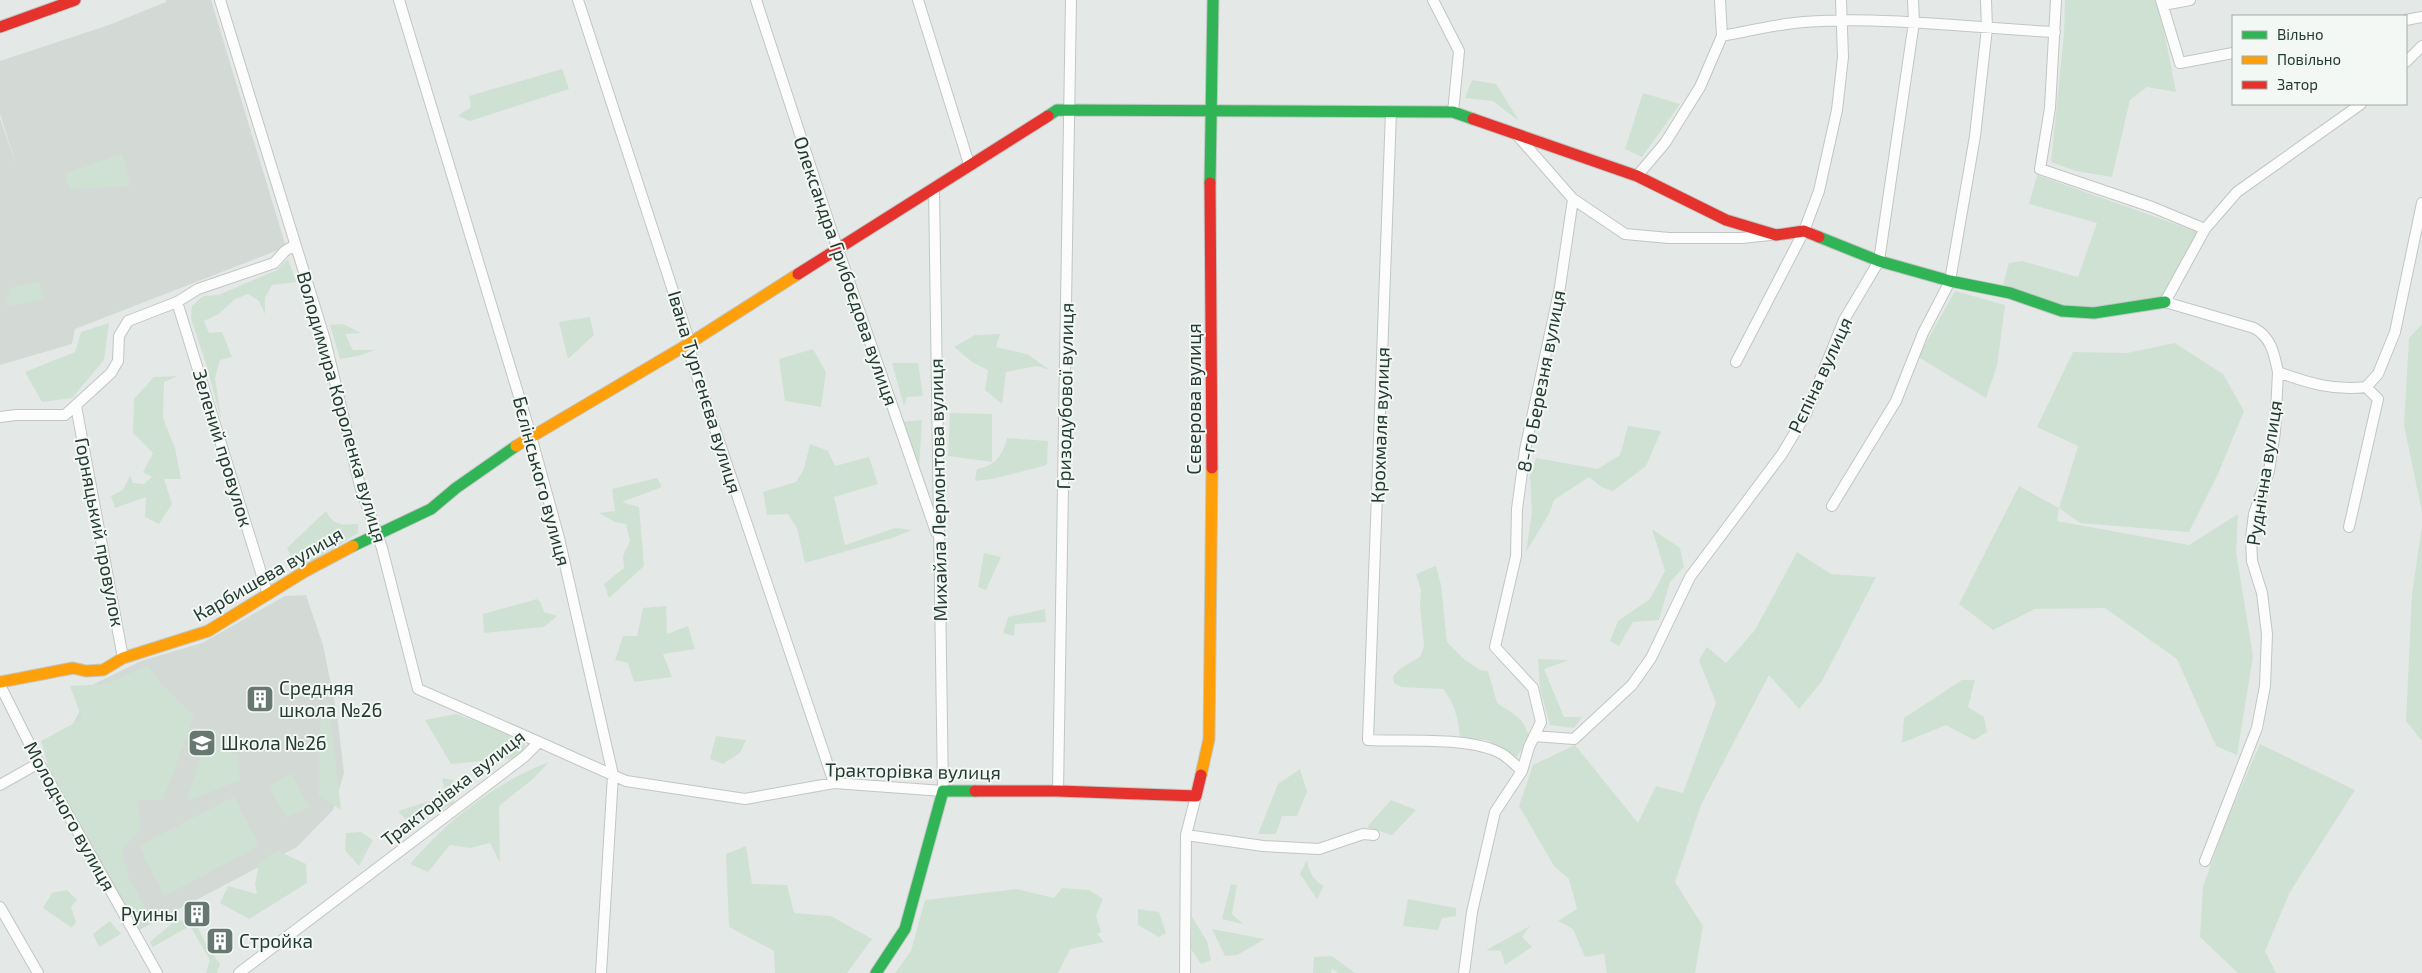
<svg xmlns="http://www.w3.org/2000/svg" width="2422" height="973" viewBox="0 0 2422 973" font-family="'Exo 2',sans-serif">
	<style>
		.built { fill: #d3dad6 }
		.green { fill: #cfe1d3 }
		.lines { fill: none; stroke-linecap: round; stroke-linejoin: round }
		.street-casing { stroke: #c1c6c4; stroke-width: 12 }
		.fast-casing { stroke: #c0c7c4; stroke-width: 13 }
		.slow-casing { stroke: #c0c7c4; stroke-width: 13 }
		.jam-casing { stroke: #c0c7c4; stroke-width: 13 }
		.street { stroke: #fbfcfb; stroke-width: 10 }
		.fast { stroke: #30b455; stroke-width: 11 }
		.slow { stroke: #ff9f0a; stroke-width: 11 }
		.jam { stroke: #e5322d; stroke-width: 11 }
		.labels { text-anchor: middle; stroke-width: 4; stroke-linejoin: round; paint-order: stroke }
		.street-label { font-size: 19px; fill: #243b33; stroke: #f3f8f5 }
		.poi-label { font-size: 19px; fill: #243b33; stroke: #f3f8f5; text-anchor: start }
	</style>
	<rect width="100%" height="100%" fill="#e4e9e7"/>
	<path class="built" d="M166,0h45l75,247 -211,82 -3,15 -72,21v-247l17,50 -17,-54v-53l109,-36 57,-23z
		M306,595l17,50 14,69 7,59 -11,37 -36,37 -158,83 -92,-157 47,-89 47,-23 61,-18 83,-47z"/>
	<path class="green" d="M2065,0h93l18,92 -29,-5 -17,13 -18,77 -36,-6 -25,-9 13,-128z
		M562,69l7,20 -99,32 -12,-5 13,-9 -2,-11z
		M1472,80l24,4 23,37 -26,-20 -28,-3z
		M1643,93l37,11 -38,53 -17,-8z
		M122,153l8,33 -60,3 -5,-15z
		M2037,175l161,57 -35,65 -69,11 -31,-3 -60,-20 6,-22 13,-2 56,16 19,-54 -68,-19z
		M288,259l8,23 -24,3 -7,13v16l-6,-13 -11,-7 -13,5 -16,15 -15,7 5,12 13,-1 10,25 -12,3 -5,18 6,41 -14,-52 -16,-49 1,-12 11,-10 15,-1 59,-25z
		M39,282l5,17 -38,7 4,-18z
		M1955,291l50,14 -8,61 -11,32 -68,-41z
		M590,317l4,18 -26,24 -9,-37z
		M109,323l-5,37 -32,38 -30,4 -17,-30 50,-20 6,-20z
		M343,324l18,9 -16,1 8,16h22l-17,6 -18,3 -10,-34z
		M2422,324v188l-18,-87 5,-87z
		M1000,334l-4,13 31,7 23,16 -13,-4 -31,6 -4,32 -17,-14 3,-20 -16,-8 -18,-15 21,-12z
		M2175,343l48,31 21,37 -26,63 -29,58 -109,-9 -21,-15 -2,13 132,24 49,-31 -2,38 17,104 -16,99 -21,-9 -39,-87 -72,-51 -70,1 -42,21 -34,-26 60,-118 40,22 19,-62 -41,-19 36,-75 54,1z
		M813,349l13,23 -5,35 -36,-6 -6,-42z
		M892,363h26l5,33 -16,1 -3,9z
		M178,376l-14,6 -1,36 12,30 6,31h-17l8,25 -13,20 -14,-7 1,-20 -31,11 -4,-12 12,-6 7,-15 3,8 11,1 8,-7 -9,-5 10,-19 -20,-20 1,-34 20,-22z
		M950,413l42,1v48l-44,-6z
		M922,420l-3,51 -18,-49z
		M1628,426l33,5 -15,35 -33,25 -12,-4 -12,-10 -35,23 -5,14 -23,38 6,-39 -2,-38 6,-17 62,11 22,-14z
		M1007,438l41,3 -1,24 -55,14 -17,2 2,-12c18,-3 26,-14 30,-31z
		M810,444l18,7 7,15 34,-9 9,27 -44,13 11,48 50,-17 17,2 -20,8 -87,25 -8,-35 -9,-14 -21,1 -4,-23 33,-10 8,-13z
		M657,478l5,9 -40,15 17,5 5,59 -35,32 -5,-14 20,-16 -1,-12 7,-15 -4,-17 -11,-2 -16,-9 16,-2 -3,-22z
		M326,511c7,15 17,14 32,13v9l-44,27 -18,8 -9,-20z
		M2422,526v215l-16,-20 6,-127z
		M1652,529l28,19 4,19 -14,15 -11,38 -26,2 -14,24 -9,-5 8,-20 32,-22 15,-28z
		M1797,552l34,22 45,3 -54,104 -23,28 -30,-34 -68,130 -26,77 28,44 -8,47h-88l-3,-19 -19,3 -12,-28 -15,-8 19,-12 -8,-30 -15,-13 -35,-60 14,-41 42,-20 63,78 18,-37 27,7 33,-90 -17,-43 8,-13 19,16 29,-33z
		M984,553l17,4 -15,33 -8,-3z
		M1436,566l5,19 6,57 18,18 15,10 8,1 9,32c17,12 27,13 32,35l-12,19 -30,-17 -27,-2c-2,-19 -5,-34 -17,-49l-42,-2 -7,-4 -1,-7 8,-8 19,-11 4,-11 -4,-40 1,-16 -5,-16z
		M537,599l4,4 3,9 13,4 -13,11 -60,6 -1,-19z
		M666,606l1,28 21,-8 7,23 -32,5 9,23 -38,5 -6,-19 -13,-3 8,-24h14l6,-28z
		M1045,609l1,13 -31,2 -1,12 -11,-3 5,-16z
		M1538,659l31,1 -25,9 20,48h18l-8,11 -24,-3 -10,-36z
		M148,666l15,20 31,30 -31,84h-26l4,29 -19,20 6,28 23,41 -14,4 -87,-149 -9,-32 41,-22 -12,-33 36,-2z
		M1962,680h13l-7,27 16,10 3,15 -13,8 -28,-15 -44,18 2,-25z
		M328,701l13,109 -23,-16 3,-81z
		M456,714l69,26 -1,17 -73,7 -26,-44z
		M716,736l30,4 -6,13 -17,11 -13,-5z
		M205,744l32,11 3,25 -53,21z
		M2260,744l95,46 -65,102 -25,59 11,22h-38l-38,-36 3,-50 23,-65z
		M549,762l-16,17 -34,27 1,57 -10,-20 -20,5 -20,-3 -22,27 -18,-8c38,-44 84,-81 139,-102z
		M1300,769l7,23 -10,24h-15l-6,18h-18l20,-50z
		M291,774l18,33 -23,10 -17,-31z
		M442,778l11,2 1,23 -32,16 -15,2 -9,-10 48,-15z
		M234,797l25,49 -95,50 -25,-50z
		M1391,800l25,10 -24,25 -25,-8z
		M361,832l12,8 -14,26 -14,-16 1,-17z
		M746,846l6,38 35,1 7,28 37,3 41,23 -25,34h-72l-1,-22 -45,-24 -3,-73z
		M278,851l28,13 1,19 -58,36 -29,-16 8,-17 29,8 -2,-10 4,-22z
		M1307,860c2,12 7,21 17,26l-7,13 -17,-25z
		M1231,884l6,1 -5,29 11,10 -21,-5z
		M1062,888l27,2 14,9 -7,17 5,16 -4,2 7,8 -34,7 -12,24h-163l16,-22 14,-51 92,-11 37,9z
		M67,890l10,10 -6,7 5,15 -4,6 -29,-20 9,-15z
		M1408,899l48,9v8l-14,2 -4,12 -35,-4z
		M1138,909l21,3 7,21 -7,4 -21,-12z
		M1192,917l15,24 4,19 -10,4 -10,-15z
		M176,920l19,2 12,24 13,18 -3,9h-11l4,-13 -20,-34 -37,21 -3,-5z
		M110,921l11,13 -22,13 -6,-13z
		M1530,926l-8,11 10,10 -27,18 -4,-14 -15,-1z
		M1212,929l53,10 -28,16 -12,1z
		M1332,956l23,17h-17l-6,-5 -1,5h-18l1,-16z"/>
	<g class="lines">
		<defs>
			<path id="street" d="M220,0l105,340 35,146 22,62 36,141 121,53
				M399,0l132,436 28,102 54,237 -12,198
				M578,0l112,343 2,18 142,422
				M756,0l77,235 103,297
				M918,0l51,164
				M1433,0l26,51 -6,61
				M2056,0l-6,108 -10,61 112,38 53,22
				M2161,0l19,63 53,-10
				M2163,5l27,-5
				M2406,20l16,-3
				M1722,36c27,-5 55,-12 82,-14 84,-6 167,6 251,10
				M2406,62l16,-16
				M2361,104l-124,88 -32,37 -40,73 89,26c18,10 20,26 24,44 30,11 56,19 88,15
				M1391,111l-23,629c35,2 104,-4 134,14 7,4 14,12 20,17
				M1637,176l28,-33 35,-56 22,-51 -2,-36
				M1573,199l52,35 44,4h73l28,-3
				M177,302l91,293
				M1736,362l68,-131 15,-40 18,-81 6,-53 -2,-57
				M76,406l47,252
				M0,417l16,-2h49l46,-42 7,-12 1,-25 9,-15 49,-19 21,-13 76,-26 11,-12 10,-6
				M1832,506l64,-105 27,-68 27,-52 25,-145 12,-108 -1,-28
				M2349,527l29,-128 -12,-12 12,-13 17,-42 27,-129
				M0,685l39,78 118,210
				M1534,736l40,3 58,-54 19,-27 39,-81 92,-123 24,-40 38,-94 35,-59 35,-239 -1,-22
				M0,785l39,-22
				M1058,791l13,-791
				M1186,835l77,11 56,3 44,-15 11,1
				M2205,861l52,-133 8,-42 2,-52 -5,-41 -10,-32 -1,-23 3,-24 15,-43 6,-39 3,-60
				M0,907l38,66
				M239,973l285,-216 15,-15 87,39 119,18 89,-16 109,8 -9,-602
				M1185,973l1,-138 10,-39
				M1464,973l8,-61 23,-100 27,-41 7,-24 12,-25 -8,-34 -38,-41 21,-91 1,-47 8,-59 35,-163 13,-88 -56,-64"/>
			<path id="fast" d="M1048,116l9,-6 396,2 20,7
				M1210,183l3,-183
				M1819,237l60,24 71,20 60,12 52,18 32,2 71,-11
				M353,546l78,-37 25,-21 60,-42
				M876,973l29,-44 38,-138h32"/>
			<path id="slow" d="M516,446l174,-103 108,-69
				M0,682l73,-14 13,3 17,-1 20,-12 85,-27 96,-59 49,-26
				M1201,775l8,-36 3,-271"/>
			<path id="jam" d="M0,27l75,-27
				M1473,119l164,57 89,44 50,15 28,-4 15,6
				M1210,183l2,285
				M798,274l250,-158
				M975,791h83l138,5 5,-21"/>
		</defs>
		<use href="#street" class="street-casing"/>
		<use href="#fast" class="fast-casing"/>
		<use href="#slow" class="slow-casing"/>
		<use href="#jam" class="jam-casing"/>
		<use href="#street" class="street"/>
		<use href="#fast" class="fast"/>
		<use href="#slow" class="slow"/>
		<use href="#jam" class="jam"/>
	</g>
	<defs>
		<symbol id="building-square" viewBox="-11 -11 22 22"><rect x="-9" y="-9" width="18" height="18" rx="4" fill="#677872" stroke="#f3f8f5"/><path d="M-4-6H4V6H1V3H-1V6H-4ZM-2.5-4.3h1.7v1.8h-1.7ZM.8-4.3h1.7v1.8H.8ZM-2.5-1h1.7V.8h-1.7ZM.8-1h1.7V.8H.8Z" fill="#fff"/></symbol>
		<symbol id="school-square" viewBox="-11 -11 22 22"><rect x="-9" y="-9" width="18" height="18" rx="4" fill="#677872" stroke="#f3f8f5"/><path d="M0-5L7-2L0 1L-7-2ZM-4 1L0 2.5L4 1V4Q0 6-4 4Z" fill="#fff"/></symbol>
	</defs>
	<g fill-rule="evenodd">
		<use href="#building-square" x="244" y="683" width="32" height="32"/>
		<use href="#school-square" x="186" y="727" width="32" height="32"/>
		<use href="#building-square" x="181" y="898" width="32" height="32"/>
		<use href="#building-square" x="204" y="925" width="32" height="32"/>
	</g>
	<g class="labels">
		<g class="street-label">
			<text transform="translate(846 271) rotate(71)" y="7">Олександра Грибоєдова вулиця</text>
			<text transform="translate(1820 375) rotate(-65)" y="7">Рєпіна вулиця</text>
			<text transform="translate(1541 381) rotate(-79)" y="7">8-го Березня вулиця</text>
			<text transform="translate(705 392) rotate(73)" y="7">Івана Тургенєва вулиця</text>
			<text transform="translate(1065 396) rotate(-89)" y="7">Гризодубової вулиця</text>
			<text transform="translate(1194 399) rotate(-90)" y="7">Сєверова вулиця</text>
			<text transform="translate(342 407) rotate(74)" y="7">Володимира Короленка вулиця</text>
			<text transform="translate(1380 425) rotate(-88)" y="7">Крохмаля вулиця</text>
			<text transform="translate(223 448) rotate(73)" y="7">Зелений провулок</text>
			<text transform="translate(2264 473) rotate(-81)" y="7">Руднічна вулиця</text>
			<text transform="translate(542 481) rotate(75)" y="7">Бєлінського вулиця</text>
			<text transform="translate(938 490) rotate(-91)" y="7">Михайла Лермонтова вулиця</text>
			<text transform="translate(100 532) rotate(79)" y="7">Горняцький провулок</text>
			<text transform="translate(268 574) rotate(-30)" y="7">Карбишева вулиця</text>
			<text transform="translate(913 771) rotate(1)" y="7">Тракторівка вулиця</text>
			<text transform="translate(453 788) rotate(-38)" y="7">Тракторівка вулиця</text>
			<text transform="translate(70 816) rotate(61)" y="7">Молодчого вулиця</text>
		</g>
		<g class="poi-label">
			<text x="279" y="695">Средняя<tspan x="279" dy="22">школа №26</tspan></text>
			<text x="221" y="750">Школа №26</text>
			<text x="178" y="921" text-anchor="end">Руины</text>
			<text x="239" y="948">Стройка</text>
		</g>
	</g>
	<rect x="2232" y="15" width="175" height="90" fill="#f3f8f5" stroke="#a0aca7"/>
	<rect x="2242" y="31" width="25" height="8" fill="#30b455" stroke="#a0aca7"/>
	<text x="2277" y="40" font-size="15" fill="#243b33">Вільно</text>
	<rect x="2242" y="56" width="25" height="8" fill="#ff9f0a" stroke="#a0aca7"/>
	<text x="2277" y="65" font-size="15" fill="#243b33">Повільно</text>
	<rect x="2242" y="81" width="25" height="8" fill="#e5322d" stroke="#a0aca7"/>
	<text x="2277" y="90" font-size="15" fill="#243b33">Затор</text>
</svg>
